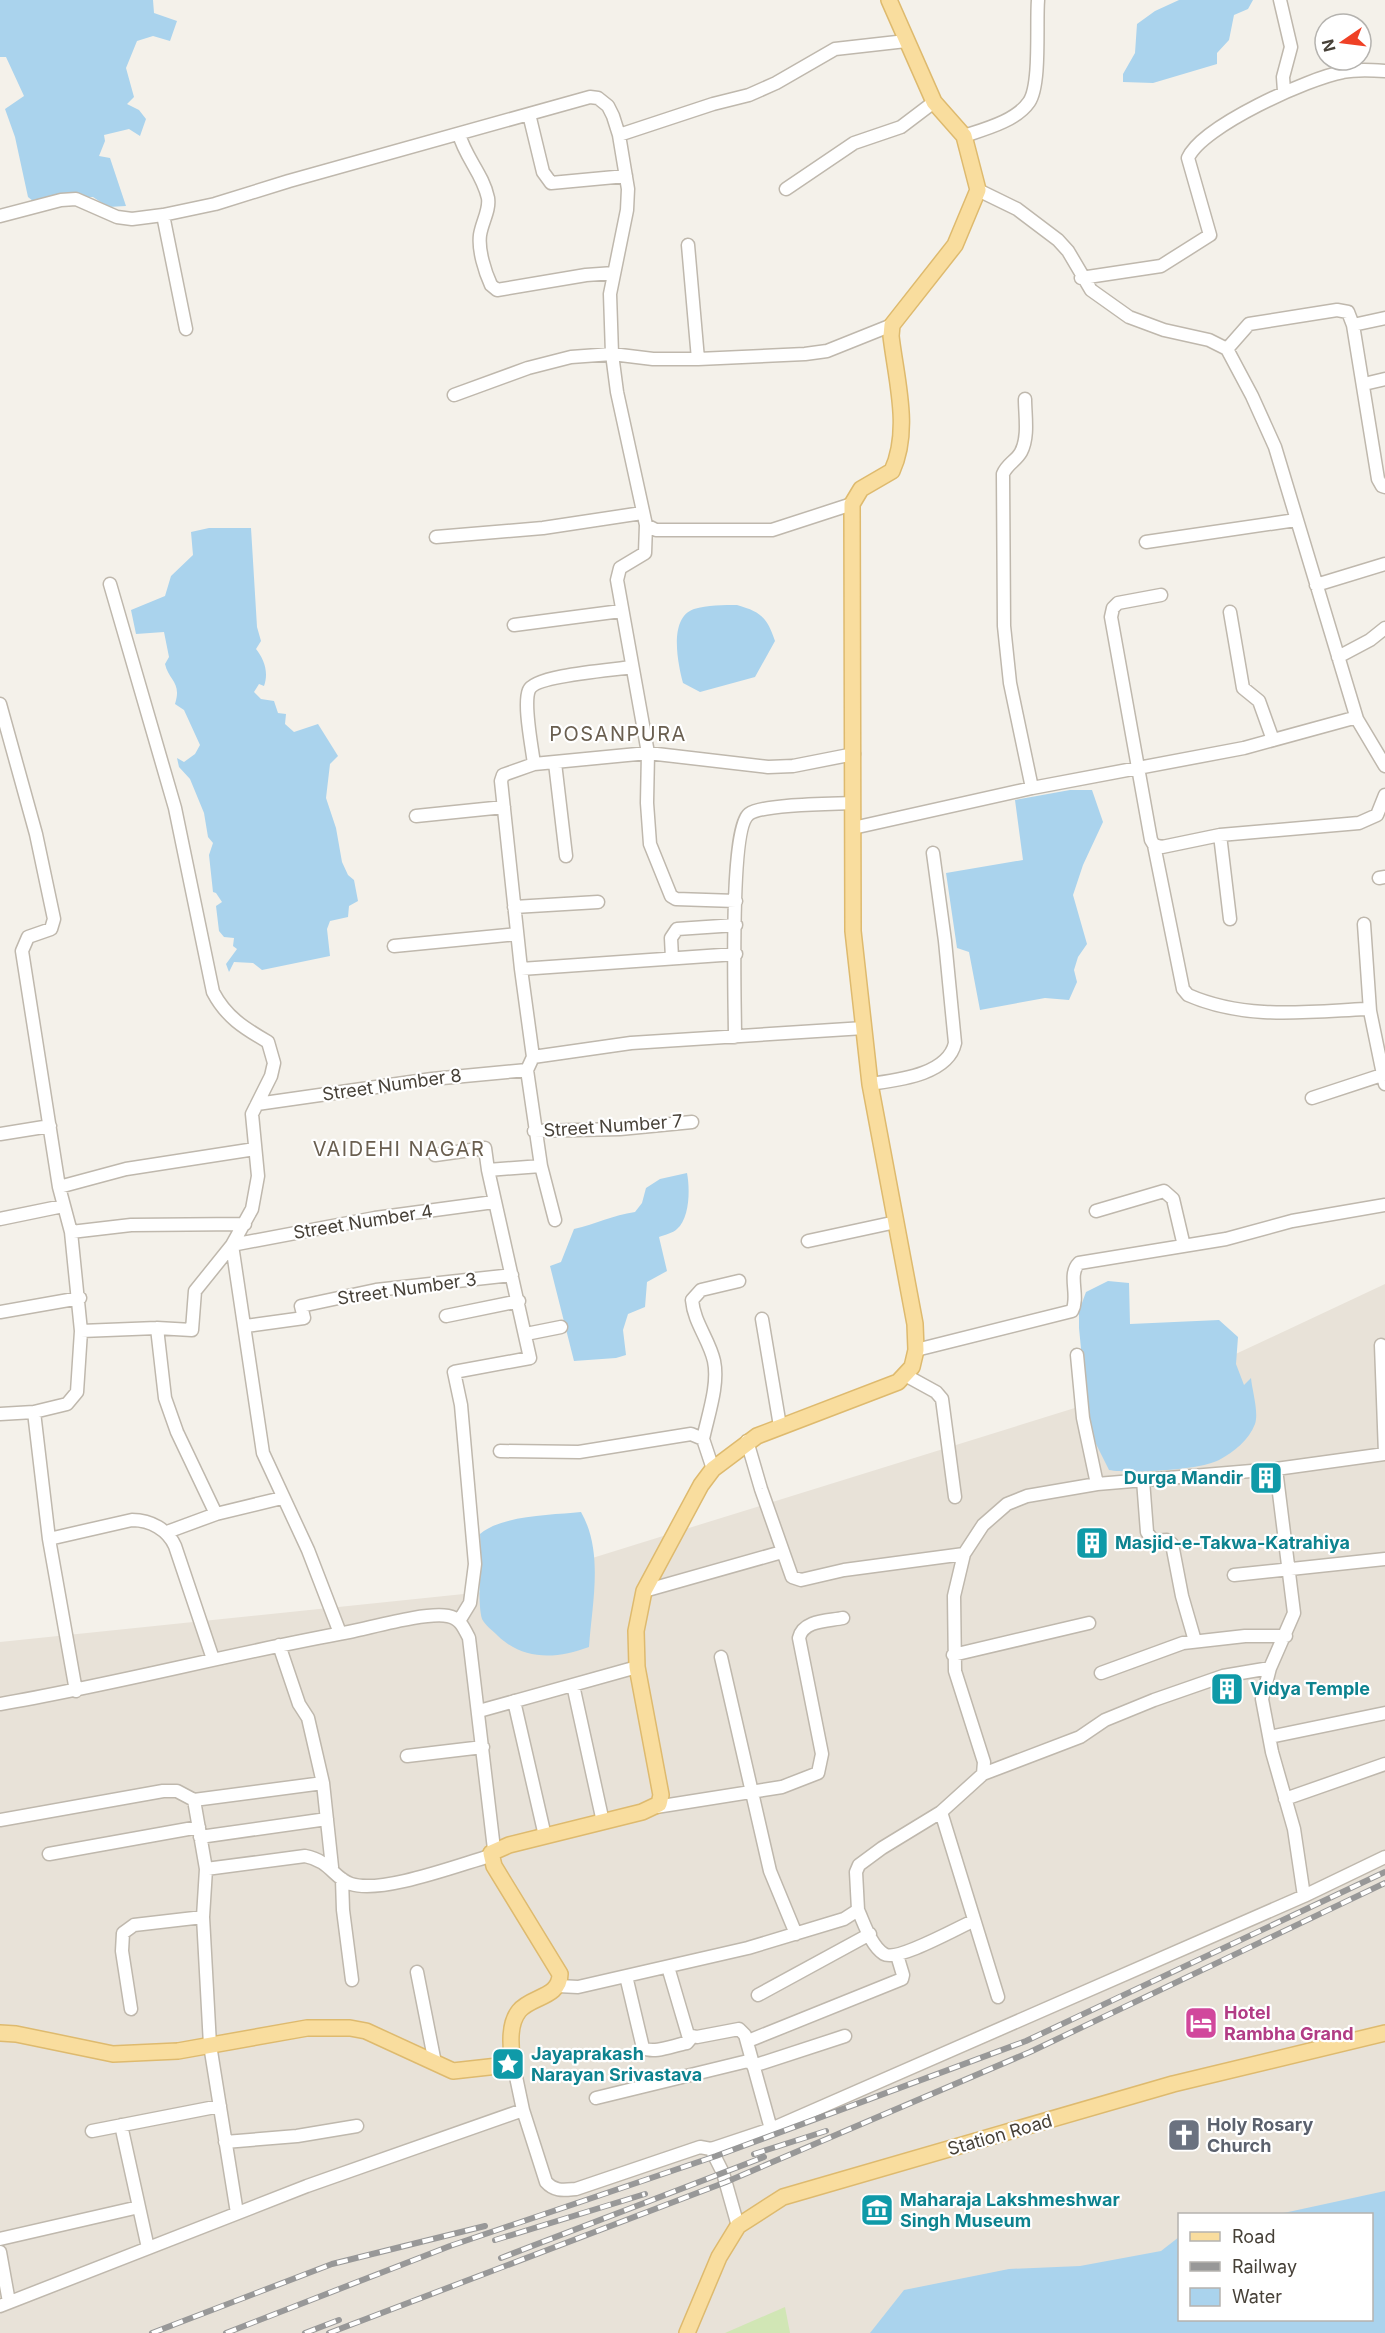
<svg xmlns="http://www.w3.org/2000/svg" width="1385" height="2333" viewBox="0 0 1385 2333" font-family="Inter,sans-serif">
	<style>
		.residential { fill: #e8e2d8; fill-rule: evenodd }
		.green { fill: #d1e6b5 }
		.water { fill: #aad3ed }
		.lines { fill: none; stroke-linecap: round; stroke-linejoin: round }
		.minor-casing { stroke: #bfb8ad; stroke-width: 15 }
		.major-casing { stroke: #deba6e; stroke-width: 18 }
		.minor { stroke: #fff; stroke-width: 12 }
		.major { stroke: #f9dd9e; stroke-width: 15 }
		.rail-casing { stroke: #989898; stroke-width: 6 }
		.rail { stroke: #fff; stroke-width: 4; stroke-dasharray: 11; stroke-linecap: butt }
		.labels { text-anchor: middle; stroke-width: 4.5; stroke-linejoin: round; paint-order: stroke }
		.street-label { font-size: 18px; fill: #474138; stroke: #fff }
		.culture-label { font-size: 18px; font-weight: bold; fill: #0d838f; stroke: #fff; text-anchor: start }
		.hotel-label { font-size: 18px; font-weight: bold; fill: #b23c85; stroke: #fff; text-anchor: start }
		.worship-label { font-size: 18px; font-weight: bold; fill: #5b616d; stroke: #fff; text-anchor: start }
		.neighbourhood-label { font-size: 20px; letter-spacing: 1.5px; fill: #6a5f50; stroke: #fff }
	</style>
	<rect width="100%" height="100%" fill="#f4f1ea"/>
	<path class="residential" d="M1385,1284v1049h-1385v-691l483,-50 727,-226zM1180,2214h192v106h-192z"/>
	<path class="green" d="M785,2307l5,26h-65z"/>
	<path class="water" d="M0,0h153l1,13 23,8 -7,20 -17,-5 -16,5 -11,27 8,29 -7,7 12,6 7,9 -6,17 -11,-7 -25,6 1,6 -6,15 11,2 16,48 -18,1 -15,-10h-12l-48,4 -5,-4 -13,-60 -10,-28 19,-13 -18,-39h-6z
		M1179,0h74l-5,9 -14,6 -5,25 -12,13v11l-64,19 -30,-1v-8l12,-21 2,-29 18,-13z
		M209,528h42l6,99 4,14 -5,8c8,10 13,23 8,37l-5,-2 -5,8 7,7 13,2 4,12 8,1 -1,10 9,8 24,-8 20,32 -8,8 -4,34 10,30 6,34 6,13 6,5 4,21 -9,5 -1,11 -18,4 -3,8 3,27 -68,14 -9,-7 -19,-1 -5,10 -3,-8 11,-15 -4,-3 1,-8 -10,-1 -5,-6 -3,-25 6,-4 -6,-9 -3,-1 -4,-37 4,-12 -5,-6 -4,-24 -14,-34 -11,-12 -2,-9 7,4 11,-8 5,-9 -16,-35 -9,-6c7,-22 -6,-23 -10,-40l4,-7 -5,-25 -28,2 -5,-24 34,-14 6,-20 22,-21 -2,-23z
		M737,605c24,7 30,12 38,36l-20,36 -55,15 -17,-9c-5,-19 -15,-65 11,-74 13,-4 30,-4 43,-4z
		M1070,790h22l11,32 -20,43 -10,30 14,49 -9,13 -4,13 3,12 -8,18 -24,-2 -65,12 -11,-58 -12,-4 -11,-75 77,-13 -8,-60z
		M687,1173c3,15 3,45 -10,56 -4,4 -13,6 -18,8l8,34 -20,11 -2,25 -17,7 -5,16 3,25 -10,3 -42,3 -24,-95 11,-4 13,-33c22,-5 39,-14 61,-17l7,-9 4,-15 14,-9z
		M1108,1281l21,2 1,41 89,-4 19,17 -2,27 8,21 7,-7c1,12 8,34 4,46 -6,16 -21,28 -36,36 -18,10 -89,14 -110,10l-15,-30 -6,-20 -9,-92v-17l7,-19z
		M581,1512c23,40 11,91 8,135 -32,12 -65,14 -91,-11 -5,-5 -13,-11 -16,-17 -5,-17 -1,-64 -2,-85 22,-19 72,-19 101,-22z
		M1385,2191v142h-515l34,-43 105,-21 71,-3 81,-15 18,-14 1,83h192v-106h-93z"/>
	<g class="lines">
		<defs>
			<path id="minor" d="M1280,0l11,47 -8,30 1,14
				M529,114l14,58 8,11 75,-7
				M459,134c6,23 24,40 29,64 2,12 -6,24 -8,37 -2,15 5,37 11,50l6,5 89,-15 28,-2
				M619,135l94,-31 36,-9 27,-12 59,-34 71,-8
				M964,136c21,-7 52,-15 65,-34 12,-17 7,-79 9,-102
				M786,189l68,-46 47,-16 33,-25
				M978,190l39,19 41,31 10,11 23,39 38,27 35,13 45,10 18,9 25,47 23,51 82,272
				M163,215l23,114
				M0,216l61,-16 15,-1 41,18 15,2 31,-4 52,-11 74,-23 301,-84 8,1 10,8 5,10 6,19 9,54 -1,21 -17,84 2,60 5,38 29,133 10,5h116l80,-26
				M688,245l10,114
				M1081,278l80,-12 49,-31 -22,-77c14,-32 121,-80 155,-86 14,-3 28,-2 42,-1
				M1353,325l32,-7
				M1227,349l22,-25 88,-14 11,2 5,13 25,154 4,7 3,1
				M1364,384l21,-5
				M454,395l74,-27 43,-11 41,-3 41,5h45l107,-5 22,-3 65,-26
				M1025,399c0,16 4,38 -4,53 -5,9 -14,12 -18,22l1,152 6,57 22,105
				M646,525l-1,28 -25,15 -3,12 31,173 -1,50 3,41 21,52 5,3 60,2
				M436,537l107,-9 99,-15
				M1146,542l150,-22
				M1316,585l69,-21
				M1161,595l-43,8 -5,5 -2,9 40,223 3,5 8,2 58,-12 139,-12 18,-8 8,-20
				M1230,612l13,76 16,13 14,39
				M514,625l107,-14
				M1338,657l32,-17 15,-12
				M0,704l36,130 18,85 -3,10 -23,8 -6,14 37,236 12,45 10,99 -4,61 -10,12 -33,8 -34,2
				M555,763l11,93
				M534,764c-2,-17 -11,-60 -5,-74 6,-15 85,-20 103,-23
				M416,816l88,-9
				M853,828l179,-40 212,-40 106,-29h7l28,47
				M1220,835l10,84
				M1154,845l29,144 5,6c57,25 117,17 177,14l5,2 15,73
				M1379,878l6,-1
				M514,907l84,-5
				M1364,924l6,87
				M394,946l123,-12
				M672,958l-1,-20 6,-9 59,-4
				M521,969l215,-15
				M735,1037c0,-33 -6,-208 14,-223 13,-10 84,-10 104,-11
				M533,1057l98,-14 233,-15
				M870,1084c27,-4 78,-9 85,-41l-10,-102 -12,-88
				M1312,1098l73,-24
				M257,1104l175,-25 95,-9
				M534,1131l86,-2 72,-7
				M0,1134l50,-8
				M435,1155l50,-7 3,22
				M541,1166l14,54
				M59,1187l67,-18 129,-20
				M1096,1211l68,-20 9,8 11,47
				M0,1219l63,-13
				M71,1232l60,-7 114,-1
				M808,1241l88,-19
				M0,1312l80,-14
				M446,1316l73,-15
				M762,1319l18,107
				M246,1326l58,-8 -3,-12 75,-16 136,-15
				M157,1328l8,70 12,34 39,82
				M81,1331l76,-3 35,2 3,-39 37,-46 20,-36 6,-33 -6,-62 19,-38 3,-13 -6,-21c-24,-14 -42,-25 -55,-50l-38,-184 -65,-224
				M526,1334l35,-7
				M1381,1345l4,109
				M916,1350l156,-39c8,-15 -5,-36 7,-48l147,-24 66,-18 93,-16
				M1077,1355l6,63 14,66
				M905,1375l31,17 6,7 13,98
				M34,1412l15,127 27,152
				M703,1439c5,-24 16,-54 11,-78 -5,-22 -20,-38 -22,-61l9,-10 38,-9
				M747,1441l14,48 31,88 9,3 43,-10 120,-16
				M500,1451l79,1 112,-18 12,5 10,30
				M1276,1469l18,144 -24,55 -8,31 10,53 22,77 10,67
				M1143,1480l4,52 6,9 14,-1 5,4 10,52 13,45
				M167,1532l49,-18 66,-16
				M49,1539l83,-19c19,0 36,10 43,26l38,113
				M1234,1575l151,-16
				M644,1591l138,-39
				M459,1621l11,-18 5,-39 -14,-159 -7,-33 76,-14 -42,-188 53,-4 -14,-96 6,-13 -12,-88 -20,-188 2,-6 31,-11 114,-11 120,14 25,-1 61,-12
				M340,1633l-32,-83 -45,-97 -31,-208 143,-27 119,-16
				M279,1645l20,59 9,14 15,65 9,84
				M953,1655l136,-32
				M721,1657l49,214 26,63
				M1101,1673l82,-30 62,-7h41
				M573,1685l30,137
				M514,1701l31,135
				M0,1704c117,-20 232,-51 349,-72 25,-5 76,-20 99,-16 12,2 16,12 21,22l25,211
				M479,1711l158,-44
				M1270,1737l115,-24
				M407,1756l76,-9
				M983,1774l97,-37 25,-17 49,-20 69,-24 47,-8
				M1285,1799l100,-35
				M194,1800l129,-17
				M656,1807l126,-20 36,-14 4,-19 -23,-116c4,-18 29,-17 44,-20
				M941,1812l57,185
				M0,1820l163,-29h14l17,9 12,69 -3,48 7,128 27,168
				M200,1837l127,-18
				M49,1854l150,-27
				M206,1869l99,-13c26,5 28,22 46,28 31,10 107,-19 139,-28
				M342,1879l1,31 9,70
				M858,1910c6,13 13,36 26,44 13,8 73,-26 89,-33
				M668,1967l20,68 9,2 42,-8 6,6 26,94
				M417,1972l18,91
				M626,1976l17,72c12,6 31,-3 44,-5l5,-6
				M558,1986l20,1 170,-39 96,-29 14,-9 -2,-38 3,-7 23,-17 59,-36 42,-38 1,-12 -29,-91 -1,-75 10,-42 19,-29 24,-21 20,-8 70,-12 179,-15 109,-15
				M758,1995l112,-61
				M131,2009l-9,-58 1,-18 11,-8 69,-8
				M748,2041l154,-62 1,-4 -6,-20
				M753,2066l92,-30
				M515,2072l8,38 23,72c9,10 18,8 30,7l124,-42 11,2 60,-20 533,-233 81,-39
				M596,2098l156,-38
				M121,2125l27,123
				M92,2131l128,-25
				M225,2142l72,-6 60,-10
				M711,2149l12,24 15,53
				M0,2239l139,-32
				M0,2252l9,50
				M0,2306l307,-120 216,-76"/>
			<path id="major" d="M0,2033l16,1 97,20 65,-3 129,-23h43l16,3 87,40 45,-5 17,6
				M515,2072c-4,-18 -8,-46 4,-61 12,-15 41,-13 41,-37l-66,-108 -3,-13 18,-8 133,-33 17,-8 2,-9 -24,-128 -1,-36 8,-40 57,-106 12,-16 44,-33 141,-54 14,-15 4,-17 -1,-26 -45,-240 -17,-153 -1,-427 9,-15 31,-18c19,-41 4,-92 -1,-135l1,-11 63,-80 23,-55 -14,-54 -30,-34 -45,-102
				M687,2333l32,-76 19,-31 45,-29 390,-113 212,-51"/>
		</defs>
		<use href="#minor" class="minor-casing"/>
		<use href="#major" class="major-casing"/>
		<use href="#minor" class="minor"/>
		<use href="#major" class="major"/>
		<defs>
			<path id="rail" d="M754,2154l72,-23
				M495,2240l150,-46
				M501,2258l263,-101
				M152,2333l180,-69 153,-38
				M226,2333l224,-87 266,-90 310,-115 359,-169
				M305,2333l34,-13
				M329,2333l397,-151 304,-130 355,-169"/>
		</defs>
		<use href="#rail" class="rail-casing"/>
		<use href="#rail" class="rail"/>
	</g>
	<defs>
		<symbol id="building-square" viewBox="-11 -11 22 22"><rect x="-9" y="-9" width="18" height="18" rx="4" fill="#0f9aa8" stroke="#fff"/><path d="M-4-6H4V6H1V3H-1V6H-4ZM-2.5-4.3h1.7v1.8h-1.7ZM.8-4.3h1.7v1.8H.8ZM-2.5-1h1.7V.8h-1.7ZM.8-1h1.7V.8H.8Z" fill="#fff"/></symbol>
		<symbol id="hotel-square" viewBox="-11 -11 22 22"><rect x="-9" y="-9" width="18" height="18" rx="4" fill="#d1479c" stroke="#fff"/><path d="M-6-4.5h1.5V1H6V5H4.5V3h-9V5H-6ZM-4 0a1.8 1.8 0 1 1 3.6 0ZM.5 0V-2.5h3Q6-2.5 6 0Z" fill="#fff"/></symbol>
		<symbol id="sight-square" viewBox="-11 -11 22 22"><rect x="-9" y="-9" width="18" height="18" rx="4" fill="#0f9aa8" stroke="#fff"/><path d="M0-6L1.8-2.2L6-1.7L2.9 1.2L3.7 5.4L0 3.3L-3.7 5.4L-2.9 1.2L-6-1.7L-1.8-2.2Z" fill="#fff"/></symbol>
		<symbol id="church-square" viewBox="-11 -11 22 22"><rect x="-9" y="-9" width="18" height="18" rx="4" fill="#6b7280" stroke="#fff"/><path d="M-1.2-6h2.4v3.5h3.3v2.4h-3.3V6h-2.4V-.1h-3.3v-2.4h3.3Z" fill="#fff"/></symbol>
		<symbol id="museum-square" viewBox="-11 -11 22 22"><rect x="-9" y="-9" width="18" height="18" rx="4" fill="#0f9aa8" stroke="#fff"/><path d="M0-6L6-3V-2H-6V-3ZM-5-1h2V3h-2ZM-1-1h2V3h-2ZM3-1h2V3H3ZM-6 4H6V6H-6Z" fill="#fff"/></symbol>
	</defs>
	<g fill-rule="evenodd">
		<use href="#building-square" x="1247" y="1459" width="38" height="38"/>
		<use href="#building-square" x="1073" y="1524" width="38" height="38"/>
		<use href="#building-square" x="1208" y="1670" width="38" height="38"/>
		<use href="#hotel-square" x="1182" y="2004" width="38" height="38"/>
		<use href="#sight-square" x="489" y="2045" width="38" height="38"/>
		<use href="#church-square" x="1165" y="2116" width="38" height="38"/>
		<use href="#museum-square" x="858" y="2191" width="38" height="38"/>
	</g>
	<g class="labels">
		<g class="street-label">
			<text transform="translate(392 1085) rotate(-8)" y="6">Street Number 8</text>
			<text transform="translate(613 1126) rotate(-4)" y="6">Street Number 7</text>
			<text transform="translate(363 1222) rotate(-9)" y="6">Street Number 4</text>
			<text transform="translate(407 1289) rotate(-8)" y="6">Street Number 3</text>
			<text transform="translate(1000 2135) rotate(-16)" y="6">Station Road</text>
		</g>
		<g class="culture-label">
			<text x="1243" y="1484" text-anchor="end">Durga Mandir</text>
			<text x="1115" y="1549">Masjid-e-Takwa-Katrahiya</text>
			<text x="1250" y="1695">Vidya Temple</text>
			<text x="531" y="2060">Jayaprakash<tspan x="531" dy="21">Narayan Srivastava</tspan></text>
			<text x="900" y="2206">Maharaja Lakshmeshwar<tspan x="900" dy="21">Singh Museum</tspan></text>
		</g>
		<g class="hotel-label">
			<text x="1224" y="2019">Hotel<tspan x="1224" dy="21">Rambha Grand</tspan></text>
		</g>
		<g class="worship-label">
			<text x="1207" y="2131">Holy Rosary<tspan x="1207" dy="21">Church</tspan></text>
		</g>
		<g class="neighbourhood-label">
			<text x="618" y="741">POSANPURA</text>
			<text x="399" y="1156">VAIDEHI NAGAR</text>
		</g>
	</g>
	<rect x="1178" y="2213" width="195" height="108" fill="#ffffff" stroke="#b5b3af" stroke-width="1.5"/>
	<rect x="1190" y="2232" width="30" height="9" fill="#f9dd9e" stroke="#b5b3af" stroke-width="1.5"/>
	<text x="1232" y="2243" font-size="18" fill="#474138">Road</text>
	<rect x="1190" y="2262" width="30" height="9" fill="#989898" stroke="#b5b3af" stroke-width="1.5"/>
	<text x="1232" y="2273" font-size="18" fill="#474138">Railway</text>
	<rect x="1190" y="2288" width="30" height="18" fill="#aad3ed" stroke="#b5b3af" stroke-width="1.5"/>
	<text x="1232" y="2303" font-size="18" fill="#474138">Water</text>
	<g transform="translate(1343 42) rotate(256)"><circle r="28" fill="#ffffff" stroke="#b5b3af" stroke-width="1.5"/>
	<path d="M0-4.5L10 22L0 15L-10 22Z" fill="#ef4126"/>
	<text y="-9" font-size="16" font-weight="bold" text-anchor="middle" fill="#474138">N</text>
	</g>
</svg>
